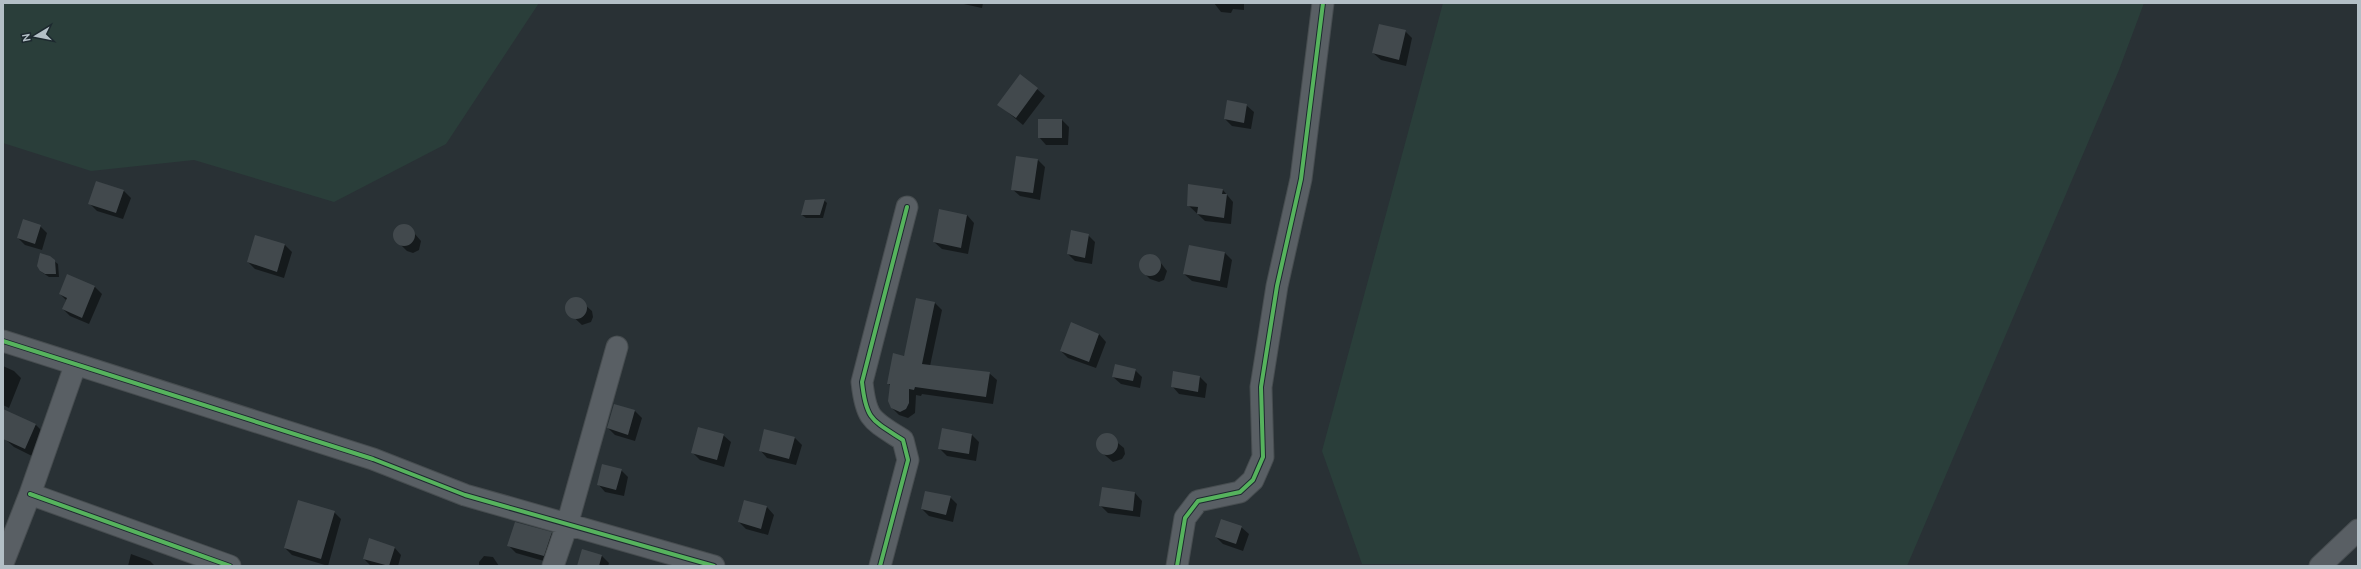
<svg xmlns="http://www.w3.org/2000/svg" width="2361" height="569" viewBox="0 0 2361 569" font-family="Ubuntu,sans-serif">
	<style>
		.green { fill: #2a3e3a }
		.shadow { fill: #0007 }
		.building { fill: #42494d }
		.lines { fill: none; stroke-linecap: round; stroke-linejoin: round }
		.minor-casing { stroke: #474d50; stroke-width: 23 }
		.minor { stroke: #595f64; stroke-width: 21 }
		.cycleway-casing { stroke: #1d292f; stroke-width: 6 }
		.cycleway { stroke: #56b35d; stroke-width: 4 }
	</style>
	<rect width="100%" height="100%" fill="#293135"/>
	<path class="green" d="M3,3h536l-93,141 -112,58 -140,-42 -103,11 -88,-28z
		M1443,3h701l-25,67 -212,496 -545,-2 -40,-113z"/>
	<path class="shadow" d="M959,3h24l-1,5z
		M1214,3h30v7l-11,-1 -2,4 -10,-1z
		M1405,31l7,7 -6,28 -25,-6 -8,-7z
		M1037,89l8,7 -22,29 -24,-20z
		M1246,105l8,7 -3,17 -19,-3 -7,-7z
		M1062,120l7,7 -1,18h-22l-7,-8z
		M1017,157l21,3 7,7 -5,33 -20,-4 -8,-7z
		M97,182l27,9 7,7 -8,21 -26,-8 -8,-8z
		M1223,190l10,12 -2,22 -26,-3 -17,-16z
		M824,200l3,3 -4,15h-17l-4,-3z
		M967,215l7,8 -6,31 -26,-5 -8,-7z
		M40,226l7,7 -5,17 -17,-5 -7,-7z
		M402,226h6l13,15 -2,9 -6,3 -6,-2 -12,-12 1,-10z
		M1088,235l7,7 -3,22 -17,-3 -7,-7z
		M256,236l29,9 7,7 -8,26 -29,-9 -7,-7z
		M1190,246l35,7 7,7 -5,28 -35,-7 -8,-7z
		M1151,255l6,3 10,13 -3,9 -5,2 -9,-3 -8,-8 -2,-6 2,-6z
		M54,261l4,3 1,13h-10l-9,-6z
		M68,275l27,12 7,7 -13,30 -19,-8 -7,-7 3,-9 -6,-6z
		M577,298l15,13 1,6 -2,5 -9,3 -15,-14v-7l4,-5z
		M935,303l7,7 -12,56 59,7 8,7 -4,24 -71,-10 -1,2 -5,-1 -1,18 -7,5 -9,-3 -8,-8v-21l-3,-3z
		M1099,334l7,8 -10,26 -28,-10 -7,-7z
		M3,366l11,5 7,7 -12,30 -6,-3z
		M1135,370l7,7 -2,11 -19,-4 -8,-7z
		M1200,377l7,7 -2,14 -26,-4 -7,-8z
		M635,411l7,7 -7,23 -20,-6 -7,-7z
		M35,424l8,8 -11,24 -18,-9 -8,-7z
		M723,435l8,7 -7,25 -24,-7 -7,-7z
		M972,435l7,7 -3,19 -29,-5 -8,-8z
		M1108,435l16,13 1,6 -3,5 -9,3 -13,-11 -3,-6 2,-7z
		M794,437l8,8 -6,20 -29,-7 -7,-8z
		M621,470l7,7 -4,19 -19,-4 -7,-8z
		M1103,488l32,5 7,8 -2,16 -32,-4 -8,-8z
		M950,497l7,7 -4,18 -24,-6 -7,-7z
		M767,507l7,8 -6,20 -22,-6 -7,-7z
		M334,512l7,7 -13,47 -36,-11 -7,-7z
		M1241,527l8,7 -6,17 -20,-7 -7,-7z
		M551,533l8,7 -8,23 -35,-10 -8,-8z
		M394,547l7,8 -3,11h-27l-7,-7z
		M583,550l19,6 7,7 -1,3h-30z
		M131,554l19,7 5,5h-27z
		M484,556l9,1 6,9h-20v-4z"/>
	<path class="building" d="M1379,24l27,6 -7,30 -27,-7z
		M1020,74l18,14 -22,30 -19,-13z
		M1227,100l20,4 -3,19 -20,-4z
		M1038,119h24v19h-24z
		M1016,156l22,3 -5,34 -22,-3z
		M96,181l28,9 -8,23 -28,-9z
		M1188,184l35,5 -1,5h5l-3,24 -27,-4 1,-7 -11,-1z
		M825,199l-5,16h-19l4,-15z
		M939,209l28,6 -6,33 -28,-6z
		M23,219l18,6 -6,19 -18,-6z
		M393 235a11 11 0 1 1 22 0a11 11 0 1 1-22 0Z
		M1071,230l18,4 -4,24 -18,-4z
		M255,235l30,9 -8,28 -30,-10z
		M1189,245l36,7 -5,29 -37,-7z
		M40,253l10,3 5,4 1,14h-11l-5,-3 -3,-5z
		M1139 265a11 11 0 1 1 22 0a11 11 0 1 1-22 0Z
		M67,274l28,12 -13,32 -20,-9 5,-11 -8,-4z
		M565 308a11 11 0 1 1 22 0a11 11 0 1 1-22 0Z
		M916,298l19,4 -13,62 68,8 -4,25 -71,-10 -1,3 -5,-1v14l-3,6 -6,3 -9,-4 -3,-7 2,-17h-3l6,-31 11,3z
		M1071,322l28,12 -10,28 -29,-11z
		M1115,364l21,5 -3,12 -21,-4z
		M1173,371l27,5 -2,16 -27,-5z
		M614,404l21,6 -7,25 -21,-7z
		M3,409l33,15 -11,25 -22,-10z
		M698,427l26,7 -7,26 -26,-7z
		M942,428l30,6 -3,20 -31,-5z
		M764,429l31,8 -6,22 -30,-8z
		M1096 444a11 11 0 1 1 22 0a11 11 0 1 1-22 0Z
		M602,464l20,5 -6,21 -19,-5z
		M1102,487l33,5 -2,19 -34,-5z
		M925,491l26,5 -5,19 -25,-6z
		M298,500l37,11 -14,48 -37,-11z
		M744,500l23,6 -6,23 -23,-7z
		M1221,519l21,7 -6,18 -21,-7z
		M515,522l37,10 -8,24 -37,-10z
		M369,538l26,9 -6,19 -26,-7z
		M582,549l20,6 -3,11h-22z"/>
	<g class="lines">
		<defs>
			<path id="minor" d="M3,341l370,118 92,36 249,71
				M30,494l200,72
				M3,563l27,-69 45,-128
				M553,566l14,-41 50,-178
				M880,566l28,-106 -5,-20c-31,-20 -37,-20 -41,-58l45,-175
				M1177,566l8,-48 13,-17 42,-9 13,-12 10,-23 -2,-70 16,-101 24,-107 22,-176
				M2320,566l38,-36"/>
		</defs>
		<use href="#minor" class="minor-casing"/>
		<use href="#minor" class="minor"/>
		<defs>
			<path id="cycleway" d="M3,341l370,118 92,36 249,71
				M30,494l200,72
				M880,566l28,-106 -5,-20c-31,-20 -37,-20 -41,-58l45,-175
				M1177,566l8,-48 13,-17 42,-9 13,-12 10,-23 -2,-70 16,-101 24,-107 22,-176"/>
		</defs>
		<use href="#cycleway" class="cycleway-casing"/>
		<use href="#cycleway" class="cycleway"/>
	</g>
	<rect width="2361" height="569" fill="none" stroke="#b3bfc6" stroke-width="8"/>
	<g transform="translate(36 36) rotate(260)" stroke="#1d292f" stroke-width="3" paint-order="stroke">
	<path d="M0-3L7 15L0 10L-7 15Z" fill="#b3bfc6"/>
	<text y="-6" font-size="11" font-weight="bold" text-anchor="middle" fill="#b3bfc6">N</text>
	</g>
</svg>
